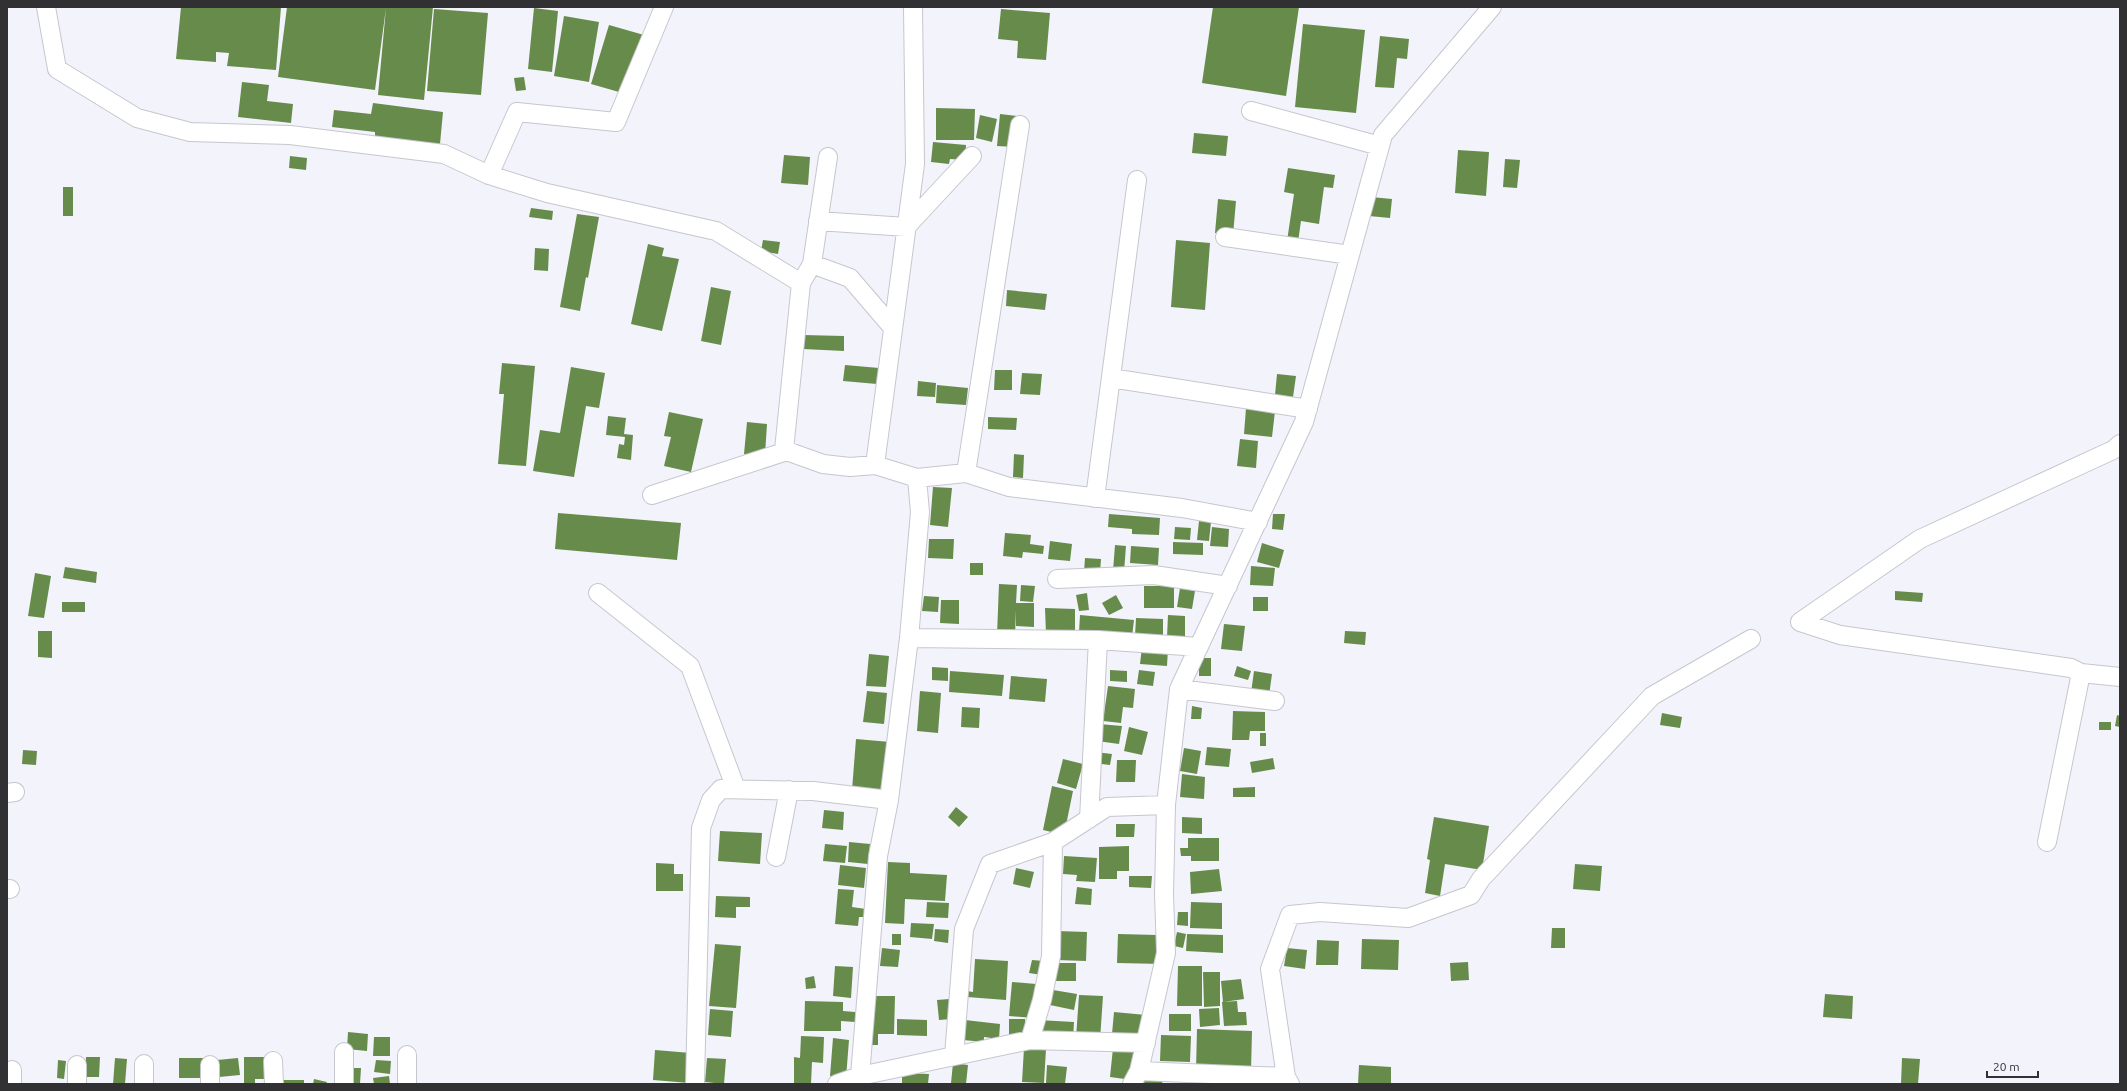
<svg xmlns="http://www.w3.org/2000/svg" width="2127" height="1091" viewBox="0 0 2127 1091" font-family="Ubuntu,sans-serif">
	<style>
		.building { fill: #678b4b }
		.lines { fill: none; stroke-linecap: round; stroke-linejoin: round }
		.minor-casing { stroke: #c6c6cf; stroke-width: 20 }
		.minor { stroke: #fff; stroke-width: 18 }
	</style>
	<rect width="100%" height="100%" fill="#f3f3fc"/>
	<path class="building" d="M181,7h100l-5,63 -49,-4 2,-13 -13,-1v10l-40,-3z
		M287,7h146l-9,93 -46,-5 8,-87 -11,82 -97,-13z
		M1213,7h86l-13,89 -84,-13z
		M534,8l24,3 -6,61 -24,-3z
		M434,9l54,4 -7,82 -54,-4z
		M1001,9l49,4 -4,47 -29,-2 1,-17 -20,-2z
		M564,16l35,6 -10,60 -35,-6z
		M1303,24l62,6 -9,83 -61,-6z
		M609,25l35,10 -18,59 -35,-10z
		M1380,36l29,3 -2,20 -10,-1 -3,30 -19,-1z
		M524,77l2,13 -10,1 -2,-13z
		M242,82l27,3 -2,16 26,3 -2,19 -53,-6z
		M373,103l70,9 -3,32 -65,-7v-5l-43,-5 2,-17 37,4z
		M936,108l39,1 -1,31h-38z
		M1000,114l17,2 -3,31 -17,-1z
		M980,115l17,4 -5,23 -16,-4z
		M1194,133l34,3 -2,20 -34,-3z
		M933,142l33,3 -1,15 -15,-1 -1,5 -18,-2z
		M1458,150l31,2 -3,44 -31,-3z
		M784,155l26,2 -2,28 -27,-2z
		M290,156l17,2 -1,12 -17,-2z
		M1505,159l15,1 -3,28 -14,-1z
		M1288,168l47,7 -2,13 -9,-1 -5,37 -18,-3 -3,21 -11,-1 7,-47 -10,-2z
		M63,187h10v29h-10z
		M1371,197l21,2 -2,19 -21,-2z
		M1218,199l18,2 -3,34 -18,-2z
		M531,208l22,3 -1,9 -23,-3z
		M577,214l22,3 -11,61 -2,-1 -6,34 -20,-4z
		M763,240l17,2 -2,12 -17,-3z
		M1176,240l34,3 -5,67 -34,-3z
		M648,244l16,4 -2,8 17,3 -17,72 -31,-7z
		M535,248l14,1 -1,22 -14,-1z
		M711,287l20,4 -10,54 -20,-4z
		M1007,290l40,4 -2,16 -39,-4z
		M803,335l41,1v15l-41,-2z
		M502,363l33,3 -9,100 -28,-2 6,-70h-5z
		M845,365l34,3 -2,16 -34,-3z
		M571,367l34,6 -6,35 -13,-2 -12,71 -41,-6 7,-41 20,3z
		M995,370h17v20h-18z
		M1022,373l20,1 -2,21 -20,-1z
		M1277,374l19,2 -3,21 -18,-2z
		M918,381l18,2 -1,14 -18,-1z
		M937,385l31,3 -2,17 -30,-2z
		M1246,408l29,3 -3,26 -28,-3z
		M669,412l34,7 -12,53 -27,-6 7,-29 -7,-1z
		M608,416l18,2 -2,16 9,1 -2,25 -14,-2 2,-14 5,1 1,-8 -19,-2z
		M988,417l29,1 -1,12 -28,-1z
		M747,422l20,2 -2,31 -21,-1z
		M1240,439l18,2 -2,27 -19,-2z
		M1014,454l10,1 -1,23 -10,-1z
		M933,487l19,1 -4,39 -18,-2z
		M558,513l123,10 -4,37 -122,-11z
		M1109,514l51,4 -1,17 -27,-1v-5l-24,-2z
		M1273,514h12l-2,16 -11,-1z
		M1199,521l12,1 -2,19 -12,-1z
		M1175,527l16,1 -1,12 -16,-1z
		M1212,527l17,2 -1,18 -18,-1z
		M1005,533l26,2 -1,9 14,2 -1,8 -20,-2 -1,6 -19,-2z
		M929,539h25l-1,20 -25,-1z
		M1050,541l22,3 -2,17 -22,-2z
		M1173,542l30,1v12l-30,-1z
		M1262,543l22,7 -5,18 -22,-6z
		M1115,545l11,1 -2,26 -11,-1z
		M1131,546l28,2 -1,17 -28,-2z
		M1085,558l16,1 -1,14 -16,-1z
		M970,563h13v12h-13z
		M1251,566l24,2 -2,18 -23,-1z
		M65,567l32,5 -1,11 -33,-5z
		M35,573l16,3 -7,42 -16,-2z
		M999,584l18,1 -1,18h18v24l-18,-1v-16l-1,26 -18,-1z
		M1021,585l14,1 -2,16 -13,-1z
		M1144,586h30v22h-30z
		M1180,588l15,3 -3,18 -15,-2z
		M1895,591l28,2 -1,9 -27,-2z
		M1087,593l2,17 -10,1 -3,-16z
		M1116,595l7,13 -14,7 -7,-12z
		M924,596l15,1 -1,15 -16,-1z
		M1253,597h15v14h-15z
		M941,600h18v24l-19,-1z
		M62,602h23v10h-23z
		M1045,608l30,1v26l-29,-1z
		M1080,615l54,5 -2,17 -53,-5z
		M1168,615l17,1v22l-18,-1z
		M1136,618l27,1v17h-28z
		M1224,624l21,2 -3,25 -21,-2z
		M38,631h14v27l-14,-1z
		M1345,631l21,1 -1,13 -21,-2z
		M1142,647l26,2 -1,17 -27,-2z
		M869,654l20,2 -3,31 -20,-1z
		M1199,658h12v18h-12z
		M1237,666l14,5 -3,9 -14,-4z
		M932,667l16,1v13l-16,-1z
		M1110,670l17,1v11l-17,-1z
		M1139,670l16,2 -2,14 -16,-2z
		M950,671l54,4 -2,21 -53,-4z
		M1254,671l18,3 -3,22 -18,-3z
		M1011,676l36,3 -2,23 -36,-3z
		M1108,686l27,3 -2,19 -10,-1 -2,16 -18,-2z
		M867,691l20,2 -3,31 -21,-2z
		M920,691l21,2 -3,40 -21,-2z
		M1192,706l10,2 -1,11h-10z
		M962,707l18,1 -1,20 -18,-1z
		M1233,711l32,1v19h-15l-1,9h-17z
		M1662,713l20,4 -2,11 -20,-3z
		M2117,715l3,1v11l-5,-1z
		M2099,722h12v8h-12z
		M1099,724l23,2 -3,18 -22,-3z
		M1129,727l19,5 -6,23 -18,-4z
		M1260,733h6v13h-6z
		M856,739l34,3 -4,51 -34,-3z
		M1207,747l24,2 -2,18 -24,-2z
		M1184,748l17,3 -4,23 -17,-3z
		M23,750l14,1 -1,14 -14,-1z
		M1095,752l17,2 -2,11 -17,-2z
		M1273,758l2,11 -23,4 -2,-11z
		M1063,759l20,5 -7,25 -19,-6z
		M1117,760h19l-1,22h-19z
		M1182,774l23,3 -1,22 -24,-2z
		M1052,786l21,5 -9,44 -21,-5z
		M1255,787v10h-22v-9z
		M956,807l12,10 -9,10 -11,-10z
		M824,810l20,2 -1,18 -21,-2z
		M1182,817l20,1v16l-20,-1z
		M1434,817l55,9 -7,44 -37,-6 -5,32 -15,-3 5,-33 -3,-1z
		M1116,824h19l-1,13h-18z
		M720,831l42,2 -2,31 -42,-3z
		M1188,838h31v23h-28v-5h-10l-1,-8h8z
		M849,842l21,2 -2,20 -20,-2z
		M825,844l22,2 -2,17 -22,-2z
		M1129,846v25h-12v8h-18v-32z
		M1064,856l33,2 -2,24 -19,-1 1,-6 -14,-1z
		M888,862l22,1v10l37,2 -2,26 -40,-2 -1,25 -19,-1z
		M656,863l18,1v10h9v17h-27z
		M1575,864l27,2 -2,25 -27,-2z
		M840,865l26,3 -2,20 -26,-3z
		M1016,868l18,4 -4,16 -17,-4z
		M1219,869l3,22 -31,3 -1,-22z
		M1129,876h23l-1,12 -22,-1z
		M1077,887l15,2 -1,16 -16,-1z
		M838,889l16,1 -2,17 14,2 -1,8h-6l-1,9 -23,-2z
		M716,896l34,1v10h-14v11l-21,-1z
		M927,902l22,1 -1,15 -22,-1z
		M1191,902l31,1v26l-32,-1z
		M1178,912h10v14l-11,-1z
		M911,923l23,1 -2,15 -22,-2z
		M1552,928h13v20h-14z
		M935,929l14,1 -1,13 -14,-2z
		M1057,931l30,1 -1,29 -30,-1z
		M1177,932l9,2 -3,14 -9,-2z
		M892,934h9v11h-9z
		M1118,934l39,1v15h6v14l-46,-1z
		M1187,934l36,1v18l-37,-2z
		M1362,939l37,1 -1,30 -37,-1z
		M1317,940l22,1 -1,24h-22z
		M715,944l26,2 -5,62 -27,-2z
		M882,948l18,2 -2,17 -18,-1z
		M1287,948l20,2 -2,19 -21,-3z
		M975,959l33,2 -2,39 -39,-3v-6l6,1z
		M1032,960l12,1 -2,14 -13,-2z
		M1468,962l1,18 -18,1 -1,-18z
		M1055,963h21v18h-21z
		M835,966l18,1 -2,31 -18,-2z
		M1178,966h24v40h-25z
		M1203,972h17v34l-16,1z
		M814,976l2,12 -10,1 -1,-11z
		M1241,979l3,20 -21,3 -2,-21z
		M1012,982l24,2 -3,34 -24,-2z
		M1053,990l24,4 -3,16 -24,-5z
		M1825,994l28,2 -1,23 -29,-2z
		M1079,995l24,1 -3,44 -24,-2z
		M868,996h27l-1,38h-16v11h-11z
		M949,999l2,20 -12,1 -2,-20z
		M805,1001l38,1v9l12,1v10l-14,-1v10h-37z
		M1237,1001l1,11h8l1,13 -23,1 -2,-24z
		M1219,1008l1,17 -20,2 -1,-18z
		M710,1009l23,2 -2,26 -23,-2z
		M1114,1012l32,3 -2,22 -32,-3z
		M1169,1014h22v17h-22z
		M897,1019l30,1v16l-30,-1z
		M1009,1019h16v17h-16z
		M965,1020l35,4 -1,15 -15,-2v5l-21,-2z
		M1038,1020l36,2 -1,18 -37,-3z
		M1197,1029l55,2 -1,40 -55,-1z
		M348,1032l20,2 -1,17 -20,-2z
		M1161,1035l30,1 -1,26 -30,-1z
		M801,1036l23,1 -1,26 -11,-1 -1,22h-17v-27l6,1z
		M374,1037h16v19h-17z
		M833,1038l16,2 -3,38 -16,-2z
		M1024,1048l22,1 -2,34 -22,-1z
		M1113,1048l22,1 -3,31 -22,-3z
		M655,1050l36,3 -2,30 -36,-3z
		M86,1057h14l-1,20h-14z
		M244,1057h20v22h-9v5h-11z
		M115,1058l12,1 -2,25h-12z
		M179,1058h25v20h-25z
		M238,1058l2,17 -21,2 -2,-17z
		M707,1058l19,1 -2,25 -19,-2z
		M1902,1058l18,1 -2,25h-17z
		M58,1060l8,1 -2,18 -7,-1z
		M376,1060l15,1 -1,13 -16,-2z
		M953,1063l15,2 -2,19 -15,-1z
		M1047,1065l20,2 -2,17 -19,-1z
		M1359,1065l32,2v17h-33z
		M347,1068h14l-1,16h-13z
		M902,1073l27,1 -1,10h-26z
		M389,1076l1,8h-16l-1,-6z
		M1145,1076l18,2 -1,6h-18z
		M314,1079l13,3 -1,2h-13z
		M283,1080h21v4h-21z"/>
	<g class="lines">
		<defs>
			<path id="minor" d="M46,7l11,62 80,49 53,14 100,3 154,19 45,21 58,18 169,38 85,52
				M1251,111l129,35
				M828,157l-16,107 -11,19 -17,167 39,14 27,3 25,-2 42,13 49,-5 43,14 173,21 76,14
				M489,175l28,-63 99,10 48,-115
				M818,221l88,6 66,-71
				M1225,237l125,18
				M812,264l38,14 43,50
				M1111,378l197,31
				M2120,444l-7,6 -193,89 -120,83 40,13 231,33 10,5 39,4
				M875,465l40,-301 -2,-157
				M966,473l54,-348
				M917,478l3,34 -11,126 -20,162 -11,56 -18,220 170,-36 116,3
				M652,495l135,-44
				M1095,498l42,-318
				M1057,579l97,-4 74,11
				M598,593l92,73 46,123
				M909,638l189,2 101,7
				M1179,689l96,12
				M7,793l8,-1
				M1089,819l9,-179
				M2047,842l34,-169
				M776,857l13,-67
				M7,889h3
				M1030,1040l12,-40 9,-44 2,-114
				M344,1052v32
				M954,1056l10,-127 26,-65 63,-22 54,-35 59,-2
				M273,1061l1,23
				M77,1065v19
				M210,1065v19
				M1139,1071l147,6
				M12,1084v-14
				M144,1084v-20
				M407,1084v-29
				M695,1084l6,-256 10,-28 10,-11 92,2 76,9
				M837,1084l23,-8 1,8
				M1132,1084l7,-13 27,-118 -2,-59 2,-89 13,-116 125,-267 79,-287 109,-128
				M1290,1084l-4,-7 -16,-108 20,-54 30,-3 88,6 63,-23 10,-16 171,-183 99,-57"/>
		</defs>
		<use href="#minor" class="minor-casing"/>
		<use href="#minor" class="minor"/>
	</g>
	<rect width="2127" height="1091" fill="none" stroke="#313134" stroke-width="16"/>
	<path d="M1987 1071v6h51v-6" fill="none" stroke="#313134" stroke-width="2"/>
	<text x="1993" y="1071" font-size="12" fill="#313134" stroke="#f3f3fc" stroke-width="3" paint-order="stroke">20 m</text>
</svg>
